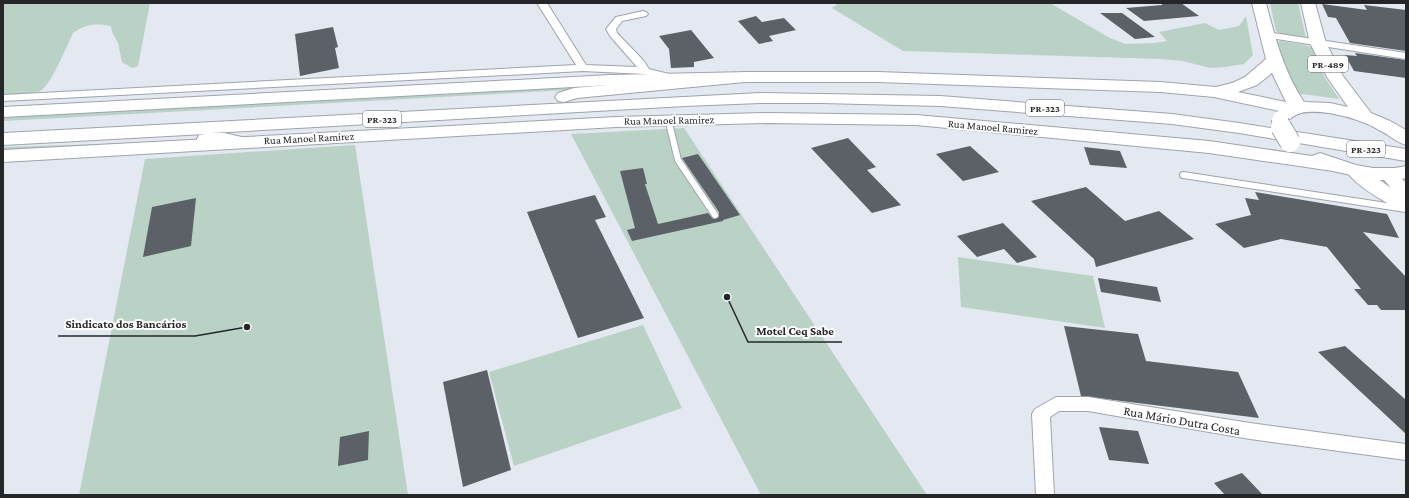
<svg xmlns="http://www.w3.org/2000/svg" width="1409" height="498" viewBox="0 0 1409 498" font-family="'Crimson Pro',serif">
	<style>
		.green { fill: #b9d2c5 }
		.building { fill: #5c6067 }
		.lines { fill: none; stroke-linecap: round; stroke-linejoin: round }
		.lane-far1-casing { stroke: #9fa3ac; stroke-width: 6 }
		.lane-casing { stroke: #9fa3ac; stroke-width: 8 }
		.street-casing { stroke: #9fa3ac; stroke-width: 2 }
		.secondary-casing { stroke: #9fa3ac; stroke-width: 2 }
		.primary-casing { stroke: #9fa3ac; stroke-width: 2 }
		.highway-casing { stroke: #9fa3ac; stroke-width: 2 }
		.lane-far1 { stroke: #fff; stroke-width: 5 }
		.lane { stroke: #fff; stroke-width: 6 }
		.street { fill: #fff; fill-rule: evenodd }
		.secondary { fill: #fff; fill-rule: evenodd }
		.primary { fill: #fff; fill-rule: evenodd }
		.highway { fill: #fff; fill-rule: evenodd }
		.primary-bridge-far1-casing { stroke: #9fa3ac; stroke-width: 18; stroke-linecap: butt }
		.primary-bridge-casing { stroke: #9fa3ac; stroke-width: 22; stroke-linecap: butt }
		.primary-bridge-far1 { stroke: #fff; stroke-width: 16 }
		.primary-bridge { stroke: #fff; stroke-width: 20 }
		.labels { text-anchor: middle; stroke-width: 4; stroke-linejoin: round; paint-order: stroke }
		.shield { fill: #fff; stroke: #66676a; stroke-width: 1 }
		.shield-label { font-size: 10px; font-weight: bold; fill: #25262a }
		.street-label { font-size: 11px; fill: #25262a; stroke: #fff }
		.near-street-label { font-size: 13px; fill: #25262a; stroke: #fff }
		.leader { fill: none; stroke: #25262a; stroke-width: 1.5 }
		.callout-dot { fill: #25262a; stroke: #fff; stroke-width: 1.5 }
		.callout-label { font-size: 12px; text-anchor: middle; font-weight: bold; fill: #25262a; stroke: #fff; stroke-width: 4; stroke-linejoin: round; paint-order: stroke }
	</style>
	<rect width="100%" height="100%" fill="#e3e8f1"/>
	<path class="green" d="M3,3h147l-12,63 -6,2 -10,-6 -4,-19 -6,-11 -1,-6c-14,-3 -26,-2 -38,7 -6,12 -22,53 -33,58 -10,4 -26,3 -37,3z
		M839,3h211l58,34 17,7 30,-1 12,-2 -8,-9 46,-9 14,7 20,-4 7,-10 7,39 -9,9 -19,3 -15,1 -27,-7 -22,-2 -258,-8 -71,-43z
		M1270,3h28l8,35c-9,2 -23,-2 -30,-7z
		M1281,41l24,4 8,3 11,28 15,23 -44,-6 -21,-49z
		M656,82l-87,8 -566,31v-5z
		M684,128l243,367h-166l-190,-361z
		M136,143l-133,9v-5z
		M355,145l53,350h-329l66,-336z
		M958,257l135,19 12,52 -144,-21z
		M643,325l39,83 -168,58 -25,-94z"/>
	<path class="building" d="M1162,3h19l18,13 -55,5 -18,-13 36,-3z
		M1322,4l45,6 -3,-5 42,5v41l-56,-8 -14,-25 -8,-1z
		M1100,13h22l33,24 -20,2z
		M756,16l6,6 22,-4 12,12 -27,6 4,5 -14,3 -21,-23z
		M333,27l5,20 -3,1 4,20 -39,8 -5,-42z
		M691,30l23,28 -20,4v5l-23,1 -2,-19 -10,-13z
		M1355,53l51,7v18l-52,-7 -9,-16 12,1z
		M848,138l28,29 -9,3 34,35 -29,8 -61,-65z
		M970,146l29,26 -36,9 -27,-27z
		M1084,147l36,4 7,17 -37,-3z
		M698,154l42,61 -17,5v1l-91,20 -5,-11 8,-2 -15,-57 23,-3 4,16h-2l13,40 50,-11 5,6 6,-2v-5l-37,-54z
		M1086,187l39,34 34,-10 35,28 -98,28 -2,-8 -63,-58z
		M1255,192l132,22 12,24 -36,-6 43,45v33h-25l-4,-5h-9l-14,-16h7l-34,-42 -46,-8 -37,9 -29,-24 36,-9 -6,-17 14,2z
		M595,195l11,22 -11,3 49,98 -66,20 -51,-126z
		M196,198l-5,48 -48,11 9,-50z
		M1003,223l34,34 -20,6 -13,-14 -27,8 -20,-21z
		M1098,278l59,9 4,15 -60,-10z
		M1064,326l74,8 8,27 92,11 21,46 -178,-22z
		M1345,346l61,54v34l-88,-82z
		M487,370l24,100 -48,17 -20,-105z
		M1099,427l39,4 11,33 -40,-4z
		M369,431l-1,29 -30,6 2,-29z
		M1242,473l21,22h-38l-11,-12z"/>
	<g class="lines">
		<defs>
			<path id="lane-far1" d="M668,120l2,8"/>
			<path id="lane" d="M670,127l8,33 37,55
				M1183,175l223,34"/>
			<path id="street" d="M537,3h10l39,62 51,2 -27,-31 -4,-7 10,-12 27,-6 3,1 2,2 -2,2 -24,5 -6,8 1,4 26,27 6,9 24,6 1,2 -5,3 -24,-6 -62,-3 -580,30v-6l573,-30z
				M1266,32l140,21v6l-143,-22 -2,-2 2,-2z
				M1056,397h32l162,26 156,21v16l-156,-21 -162,-28h-29l-9,6 4,78h-18l-4,-81 3,-5z"/>
			<path id="secondary" d="M1355,166l6,1 30,21 -11,-13 3,-4c11,-3 15,4 23,12v28c-17,-5 -50,-25 -60,-40l3,-4z"/>
			<path id="primary" d="M1252,3h14c9,35 18,69 38,99l26,1 18,4 -21,-30 -17,-34 -9,-40h14l11,40 17,33 28,37 19,8 16,9v15c-10,-3 -18,-11 -27,-15 -15,-9 -33,-14 -50,-17 -9,-1 -19,-2 -28,0 -11,3 -12,11 -25,8l-3,-4 6,-6 -65,-14 -54,-5 -282,-10h-129l-139,3 -607,32v-10l607,-32 139,-3h129l282,10 56,5 16,-4 13,-6 21,-18zM1272,73l14,29 -48,-10 19,-7z
				M767,113l149,2 293,26 103,15 8,-3 36,12 17,3h22l11,-2v12l-11,2h-22l-40,-9 -124,-18 -293,-28 -149,-2 -151,4 -613,35v-12l613,-33z"/>
			<path id="highway" d="M749,72l6,1 2,4 -2,4 -178,17 -13,4 -6,-1 -3,-4 3,-4 16,-5z
				M760,93l180,3 232,18 67,9 167,26v12l-167,-28 -67,-9 -232,-18 -118,-3h-62l-75,3 -474,27h13l22,5 2,4 -2,4 -7,2 -15,-3 -25,-2 -2,-4 2,-4 6,-1 -202,11v-12z"/>
		</defs>
		<use href="#lane-far1" class="lane-far1-casing"/>
		<use href="#lane" class="lane-casing"/>
		<use href="#street" class="street-casing"/>
		<use href="#secondary" class="secondary-casing"/>
		<use href="#primary" class="primary-casing"/>
		<use href="#highway" class="highway-casing"/>
		<use href="#lane-far1" class="lane-far1"/>
		<use href="#lane" class="lane"/>
		<use href="#street" class="street"/>
		<use href="#secondary" class="secondary"/>
		<use href="#primary" class="primary"/>
		<use href="#highway" class="highway"/>
		<defs>
			<path id="primary-bridge-far1" d="M1280,119l1,9"/>
			<path id="primary-bridge" d="M1281,127l9,15"/>
		</defs>
		<use href="#primary-bridge-far1" class="primary-bridge-far1-casing"/>
		<use href="#primary-bridge" class="primary-bridge-casing"/>
		<use href="#primary-bridge-far1" class="primary-bridge-far1"/>
		<use href="#primary-bridge" class="primary-bridge"/>
	</g>
	<g class="labels">
		<g class="shield">
			<rect x="1308" y="56" width="40" height="16" rx="3"/>
			<rect x="1026" y="100" width="38" height="16" rx="3"/>
			<rect x="363" y="111" width="38" height="16" rx="3"/>
			<rect x="1347" y="141" width="38" height="16" rx="3"/>
		</g>
		<g class="shield-label">
			<text x="1328" y="68">PR-489</text>
			<text x="1045" y="112">PR-323</text>
			<text x="382" y="123">PR-323</text>
			<text x="1366" y="153">PR-323</text>
		</g>
		<g class="street-label">
			<text transform="translate(669 120) rotate(-1)" y="4">Rua Manoel Ramirez</text>
			<text transform="translate(993 127) rotate(5)" y="4">Rua Manoel Ramirez</text>
			<text transform="translate(309 138) rotate(-3)" y="4">Rua Manoel Ramirez</text>
		</g>
		<g class="near-street-label">
			<text transform="translate(1182 420) rotate(10)" y="5">Rua Mário Dutra Costa</text>
		</g>
	</g>
	<path class="leader" d="M247 327L195 336H58M727 297L748 342H842"/>
	<g class="callout-dot">
		<circle cx="247" cy="327" r="4"/>
		<circle cx="727" cy="297" r="4"/>
	</g>
	<g class="callout-label">
		<text x="126" y="328">Sindicato dos Bancários</text>
		<text x="795" y="335">Motel Ceq Sabe</text>
	</g>
	<rect width="1409" height="498" fill="none" stroke="#25262a" stroke-width="8"/>
</svg>
